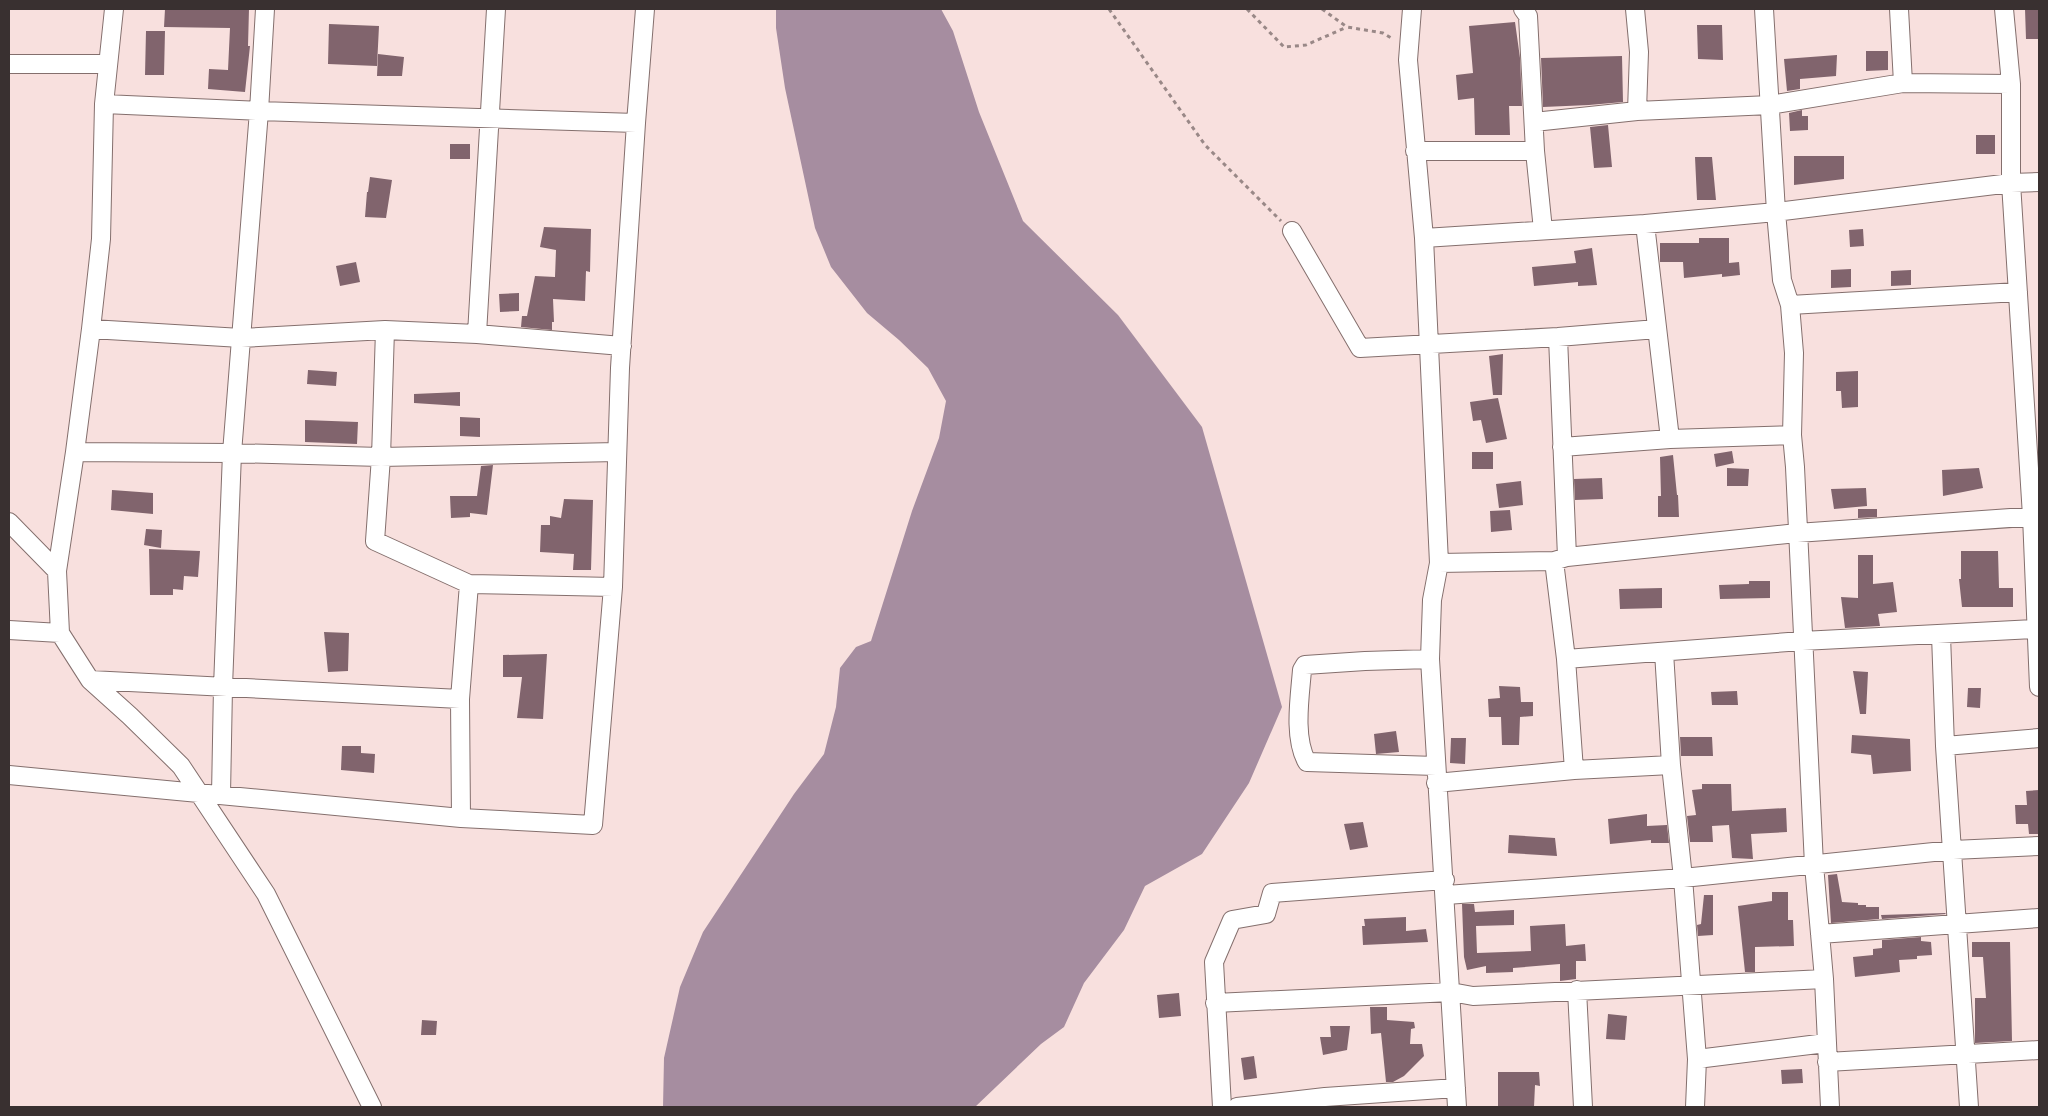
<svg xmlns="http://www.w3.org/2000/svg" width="2048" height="1116" viewBox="0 0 2048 1116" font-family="'Playfair Display',serif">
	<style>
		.water { fill: #a68da0 }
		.building { fill: #81646d }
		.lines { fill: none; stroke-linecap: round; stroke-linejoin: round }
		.street-casing { stroke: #846f6d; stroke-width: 20 }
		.path { stroke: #998887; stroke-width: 3; stroke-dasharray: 4 4; stroke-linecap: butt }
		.street { stroke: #fff; stroke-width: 18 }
	</style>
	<rect width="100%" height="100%" fill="#f8e0de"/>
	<path class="water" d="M776,9h165l12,22 26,81 44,109 95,94 84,112 80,280 -33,76 -47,71 -57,32 -21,44 -40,53 -20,44 -23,17 -66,63h-312l1,-49 16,-71 23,-55 91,-138 30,-40 12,-47 4,-39 16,-21 15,-6 41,-130 27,-73 7,-37 -18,-33 -29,-28 -32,-27 -36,-46 -16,-39 -30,-140 -9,-60z"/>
	<path class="building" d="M165,9h84l-1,37h2l-5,46 -37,-3 1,-20 19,1 2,-42 -66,-1z
		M2025,9h14v30h-13z
		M1515,22l5,36 2,48h-13l1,29h-35l-1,-37 -16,2 -2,-25 17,-2 -4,-47z
		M329,24l50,2 -2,40 -49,-2z
		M1697,25h25l1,35 -25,-1z
		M146,31h19l-1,44h-19z
		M1866,51h22v19l-22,1z
		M378,54l26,3 -2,19h-25z
		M1837,55l-1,21 -36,3v10l-13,2 -3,-32z
		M1622,56l1,46 -34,3 -46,2 -2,-49z
		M1802,110v6h6v14l-18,1 -1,-18z
		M1608,125l4,42 -18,1 -4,-41z
		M1976,135h19v19h-19z
		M450,144h20v15h-20z
		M1794,156h50v23l-50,6z
		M1695,157h17l4,43h-19z
		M370,177l22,3 -6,38 -21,-1 2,-25h1z
		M544,227l47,2 -1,43 -4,-1 -1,30 -32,-2 1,23h-2v8l-31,-3 1,-11h5l8,-40 20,1 1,-27 -16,-3z
		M1863,229l1,17 -14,1 -1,-17z
		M1699,238h30v25l10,-1 1,13 -18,2v-3l-38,4 -1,-16h-23v-19h39z
		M1592,248l5,37 -19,1v-4l-44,4 -2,-19 44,-4 -2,-12z
		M356,262l4,20 -20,4 -4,-20z
		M1851,269v18l-20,1v-18z
		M1911,270v15l-20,1v-15z
		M519,293v18l-19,1 -1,-18z
		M1503,354l-1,41h-9l-4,-39z
		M308,370l29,2 -1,14 -29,-2z
		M1858,371v36l-16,1 -1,-17h-5v-19z
		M460,392v14l-46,-3v-9z
		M1498,398l9,41 -21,4 -5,-23 -8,1 -3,-19z
		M460,417l20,1v19l-20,-1z
		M305,420l53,2 -1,22 -52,-2z
		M1732,451l2,12 -18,4 -2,-13z
		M1472,452h21v17h-21z
		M1673,455l4,40h1l1,22h-21v-21h3l-1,-39z
		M493,465l-6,50 -17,-2v4l-19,1 -1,-22h27l4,-30z
		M1727,468l22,1 -1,17h-21z
		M1979,468l4,20 -40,8 -1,-26z
		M1602,478l1,21 -28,1 -1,-21z
		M1521,481l2,24 -24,3 -3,-24z
		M1866,488l1,18 -33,3 -3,-20z
		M112,490l41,3v21l-42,-4z
		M564,499l29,1 -2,70h-18l1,-16 -34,-2 1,-27h9v-9l11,2z
		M1858,509h19v8l-19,1z
		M1510,510l2,20 -21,2 -1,-21z
		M146,529l16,1 -1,18 -17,-3z
		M149,549l51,2 -2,26 -14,-1 -1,14 -10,-1v6h-23z
		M1961,551h37l1,37h14v19h-51l-3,-28h2z
		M1858,555h15v29l20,-2 4,30 -19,2 2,12 -35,2 -4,-31 17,1z
		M1749,581h21v17l-50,1 -1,-14 30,-1z
		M1662,588v20l-42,1 -1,-20z
		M324,632l25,1 -1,38 -20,1z
		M547,654l-4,65 -26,-1 5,-41h-19v-22z
		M1853,671l15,1 -2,42h-6z
		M1499,686l21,1 1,15h12v14l-13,1 -1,28h-17l-1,-28h-12l-1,-18 12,-1z
		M1968,688h13l-1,20 -13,-1z
		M1737,691l1,14h-26l-1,-13z
		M1396,731l3,21 -23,2 -2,-20z
		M1852,735l58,4 1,32 -38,3 -2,-19 -20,-2z
		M1680,737h32l1,19h-32z
		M1451,738h15l-1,26 -15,-1z
		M342,746h19v7l14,1 -1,19 -33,-3z
		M1702,784h29l1,27 54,-3 1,24 -36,2 2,25 -21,-1 -3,-33 -17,1 1,16h-23l-3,-26 9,-1 -4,-25 10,-1z
		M2039,790v44h-10l-1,-10h-12l-1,-19h12l-1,-14z
		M1647,814v12l20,-1 2,18h-18v-3l-41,4 -2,-25z
		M1363,822l5,25 -18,3 -6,-26z
		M1509,835l46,3 2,18 -49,-3z
		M1837,874l5,28 16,1v2h8v2h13v12l-48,4 -3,-48z
		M1772,892h16v28h5l1,26 -39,1v25h-10l-7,-66 34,-5z
		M1704,895h9v40l-15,1 -1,-11 4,-1z
		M1462,904h12l1,8 39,-2v15l-38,1 1,27 54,-2 -1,-25 35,-2 1,22 19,-2 1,17h-10v18l-16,2v-17l-47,4v4l-27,1v-7l-19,4 -3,-13z
		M1945,913l1,1 -64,5 -1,-4z
		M1406,917v14l20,-2 2,13 -65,3 -1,-19h3l-1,-7z
		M1921,937v4l10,1 1,13 -15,1v3l-18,1 1,12 -45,5 -2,-20 20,-2v-6l9,-1v-8z
		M1972,942h38l2,99 -37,2v-45h11l-3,-41h-11z
		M1179,993l2,23 -22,2 -2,-23z
		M1370,1007h17v13l27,2 1,6 -4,1 -1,15h12l2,12 -20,20 -11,6h-7l-5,-49 -10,1z
		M1608,1014l19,2 -2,24 -19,-1z
		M422,1020l15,1 -1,14h-15z
		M1330,1026h20l-3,24 -24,5 -3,-18h11z
		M1254,1056l3,22 -13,2 -3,-22z
		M1802,1069l1,14 -21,1 -1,-14z
		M1498,1072h41l1,14 -5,-1 -1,22h-36z"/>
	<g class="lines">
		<defs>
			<path id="street" d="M1412,9l-4,51 16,178 15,325 -7,37 -2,59 27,448
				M1523,9l5,7 7,135 8,79
				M1635,9l4,43 -2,59
				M1764,9l12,203 6,68 8,25 4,48 -2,82 3,32 19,398 10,114 6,128
				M1899,9l4,74
				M2004,9l7,75v99l21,333 7,171
				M9,64h98
				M104,104l155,7 377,12
				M1534,122l103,-11 133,-6 133,-22 108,1
				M1415,151h120
				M1645,224l25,215 122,-4
				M1292,231l68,117 198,-11 99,-8
				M1424,238l221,-14 131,-12 235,-29 28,-1
				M1790,305l228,-13
				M91,329l150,9 144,-8 92,4 145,12
				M385,330l-4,127 -6,84 94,43 -9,115 1,119
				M477,334l19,-325
				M1558,337l9,220
				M1562,447l108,-8
				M75,452l157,1 149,4 236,-5
				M9,522l48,49 3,62 30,47 40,36 51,50 85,128 106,213
				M1554,561l12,98 8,111
				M1439,563l115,-2 13,-4 230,-24 242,-17
				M57,571l18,-119 16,-123 10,-90 3,-135 10,-95
				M469,584l144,3
				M9,630l51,3
				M1941,635l4,111 24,361
				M1664,652l7,113 12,113 14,181 -2,48
				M1430,659l-65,2 -60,4 -3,5c-2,26 -9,68 5,92l129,4
				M1566,659l236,-18 234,-12
				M90,680l370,19
				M1945,746l94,-8
				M9,775l452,43 132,7 20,-238 7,-219 16,-245 9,-114
				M1436,783l138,-13 97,-5
				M221,795l2,-108 9,-234 27,-342 6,-102
				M1446,895l237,-17 270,-28 86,-4
				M1820,934l219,-16
				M1577,990l6,117
				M1215,1003l236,-11 22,4 351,-17
				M1697,1059l129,-16
				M1827,1062l212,-12
				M1222,1107l-8,-145 18,-42 34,-6 6,-21 173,-13
				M1237,1107l88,-10 131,-9"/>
		</defs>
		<use href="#street" class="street-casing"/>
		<path class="path" d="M1109,9l96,136 76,76
			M1247,9l37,38 22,-2 41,-18
			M1322,9l25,18 36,6 10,6"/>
		<use href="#street" class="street"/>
	</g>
	<rect width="2048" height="1116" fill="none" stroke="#393030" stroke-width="20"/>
</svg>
